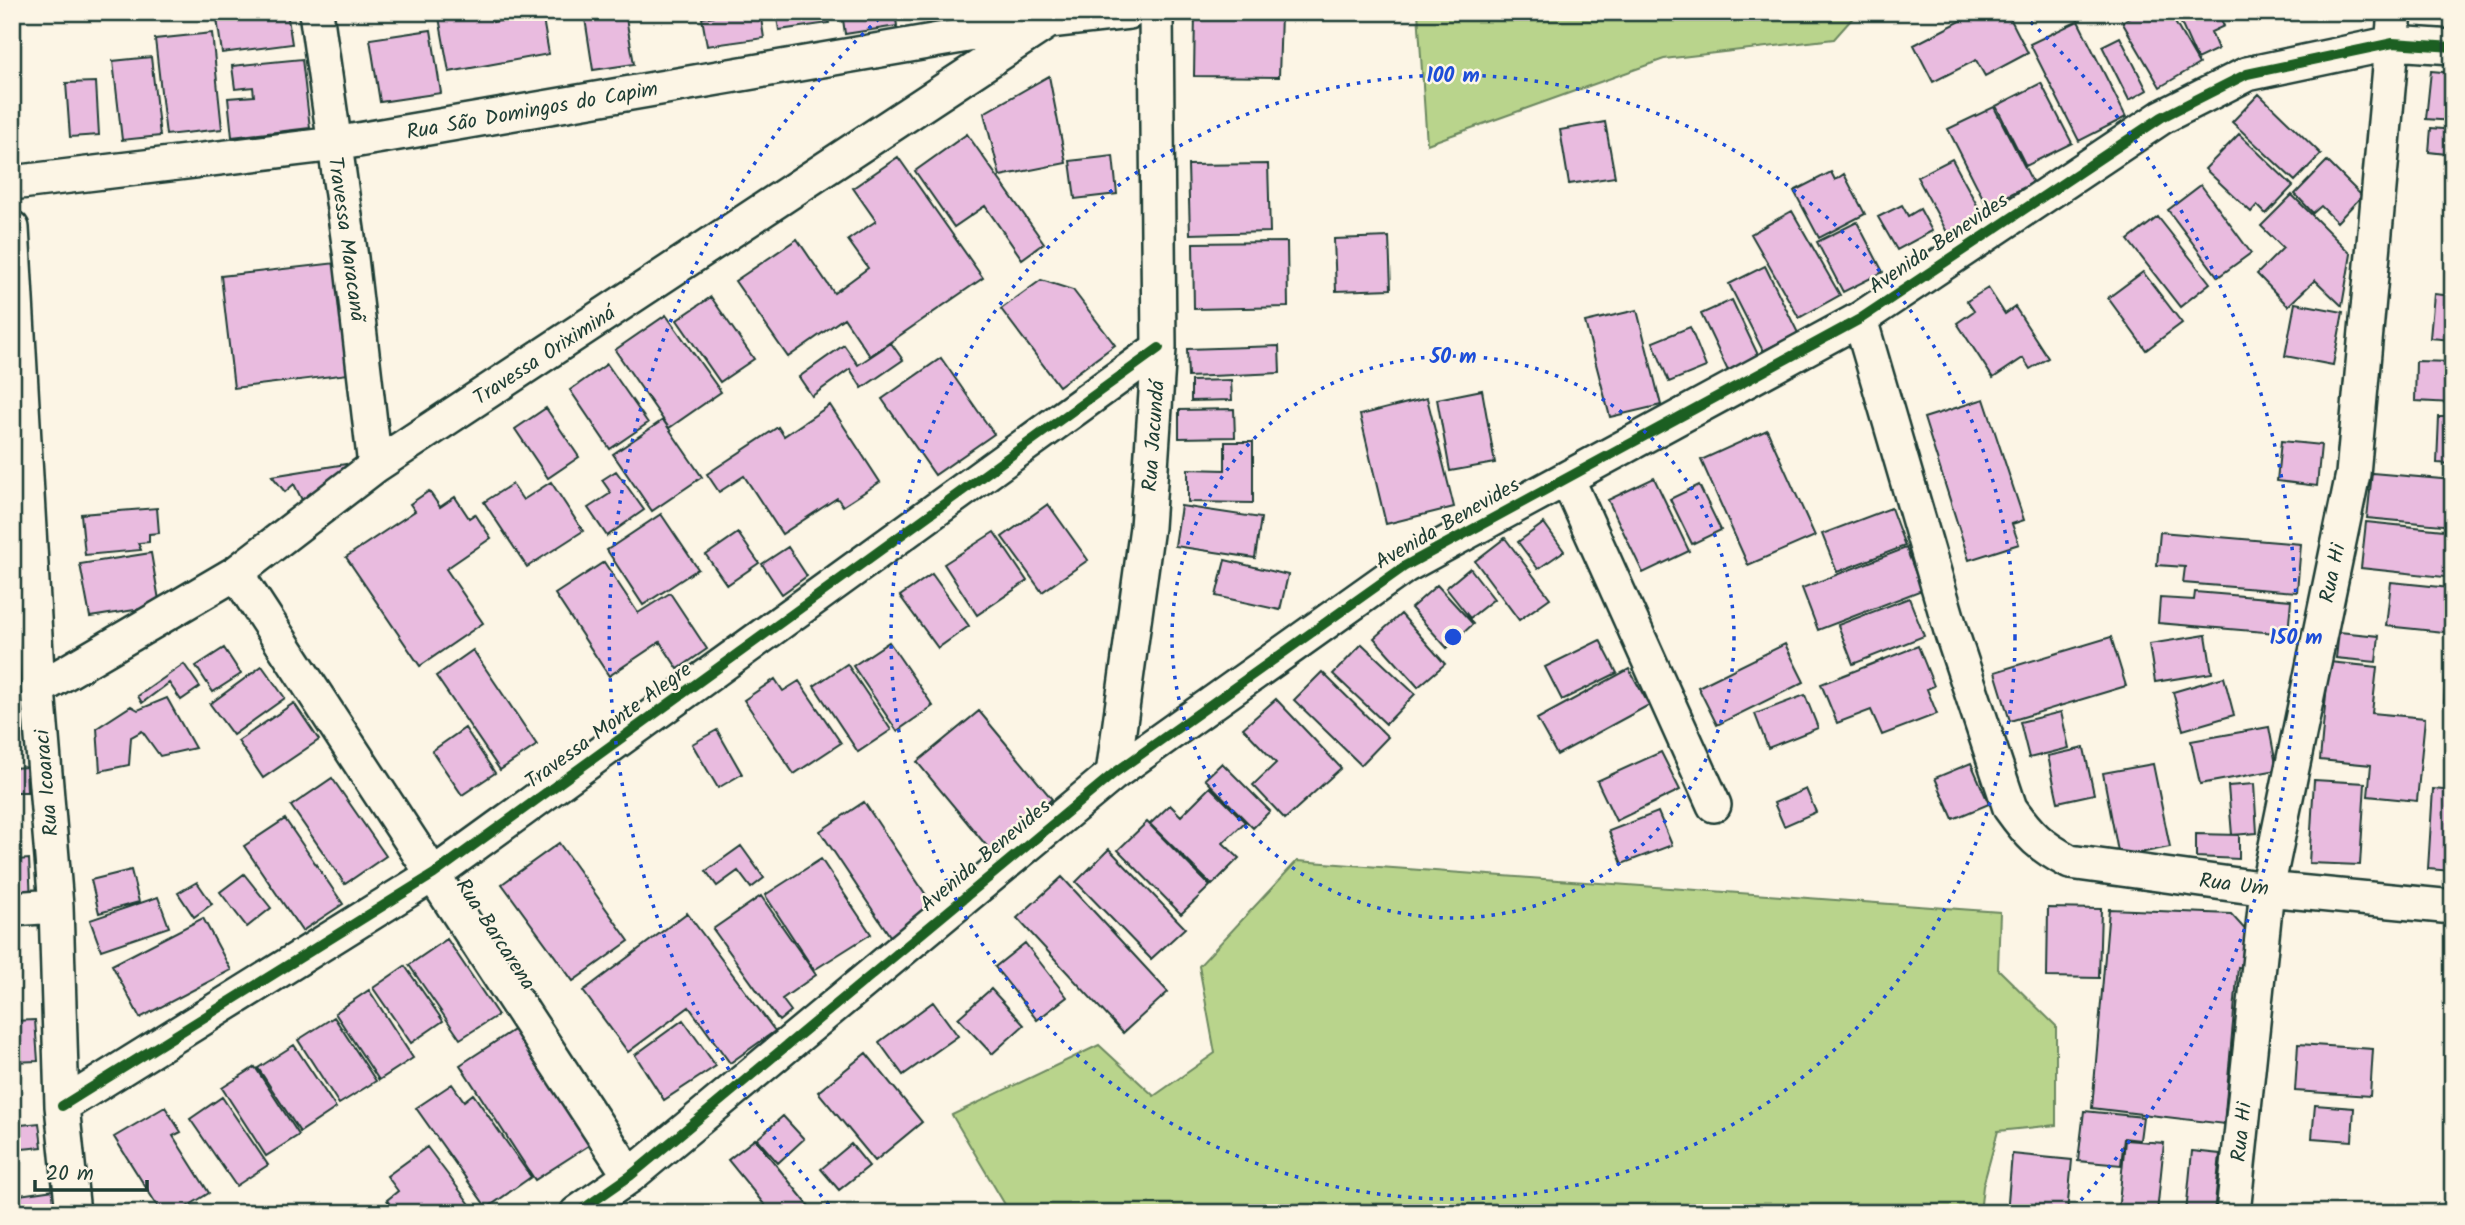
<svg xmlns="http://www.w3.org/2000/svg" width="2465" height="1225" viewBox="0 0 2465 1225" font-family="Kalam,sans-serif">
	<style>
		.green { fill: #b9d48c; stroke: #6c8860; stroke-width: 2 }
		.building { fill: #e9bbdf; stroke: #1f3d34; stroke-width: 2 }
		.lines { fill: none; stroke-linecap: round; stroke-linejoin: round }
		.street-casing { stroke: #1f3d34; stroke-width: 38 }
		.street { stroke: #fcf5e5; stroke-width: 33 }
		.cycleway-casing { stroke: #fcf5e5; stroke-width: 15 }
		.cycleway { stroke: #1b5e20; stroke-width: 10 }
		.ring { fill: none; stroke: #1d4ed8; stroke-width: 3.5; stroke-dasharray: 3.5 7 }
		.labels { text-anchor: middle; stroke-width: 5; stroke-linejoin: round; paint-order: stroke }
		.street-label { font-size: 21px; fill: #1f3d34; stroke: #fcf5e5 }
		.centre { fill: #1d4ed8; stroke: #fcf5e5; stroke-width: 3.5 }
		.ring-label { font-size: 21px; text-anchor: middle; font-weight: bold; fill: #1d4ed8; stroke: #fcf5e5; stroke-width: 5; stroke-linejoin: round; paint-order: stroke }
	</style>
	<rect width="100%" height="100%" fill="#fcf5e5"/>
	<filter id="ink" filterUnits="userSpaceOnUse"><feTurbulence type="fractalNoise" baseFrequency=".0143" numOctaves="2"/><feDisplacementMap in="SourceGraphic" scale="14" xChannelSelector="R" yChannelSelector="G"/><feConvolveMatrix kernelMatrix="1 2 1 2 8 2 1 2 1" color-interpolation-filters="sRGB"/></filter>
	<g filter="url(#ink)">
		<path class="green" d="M1418,12h440l-24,27 -170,20 -237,85z
			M1297,861l703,51 -2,57 58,57v99l-58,6 -15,55 -3,27h-970l-58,-98 147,-70 55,51 61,-43 -16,-87z"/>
		<path class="building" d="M216,12h71l5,32 -70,9z
			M438,12h60l-7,1 2,9 49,-9 7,41 -100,18z
			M584,12h41l9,52 -41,6z
			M720,12h40l4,26 -57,8 -5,-28 19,-3z
			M776,12h52l1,11 -50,7z
			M842,12h53l2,14 -52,8z
			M1195,12l86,2 -2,63 -85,-1z
			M1978,12h29l21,41 -43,23 -9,-16 -43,22 -19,-37z
			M2139,12h30l30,52 -39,23 -38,-65z
			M2176,12h42l6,14 -13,6 7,17 -21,10z
			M2078,21l48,96 -47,24 -49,-97z
			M431,30l10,63 -61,9 -10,-63z
			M212,33l10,96 -56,6 -11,-96z
			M2120,37l27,53 -18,10 -27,-54z
			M151,57l9,79 -38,4 -9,-79z
			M302,59l8,69 -78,9 -4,-39 26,-2 -1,-9 -18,2 -3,-23z
			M2431,71l22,2v48l-27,-2z
			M1049,76l17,87 -66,13 -16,-63z
			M96,82l3,53 -29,2 -4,-54z
			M2041,83l31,60 -46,23 -30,-60z
			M2259,94l62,60 -26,27 -63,-59z
			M1994,107l39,76 -46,23 -39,-77z
			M1605,122l10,55 -46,7 -9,-54z
			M2431,128l22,2v48l-8,-1 1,-23 -17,-2z
			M967,134l77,109 -22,16 -37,-53 -31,21 -39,-56z
			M2239,134l54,52 -27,28 -9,-9 -6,7 -46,-43z
			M1113,156l4,38 -42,5 -5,-38z
			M898,157l85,121 -113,78 -26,-38 -56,39 -53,-76 62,-42 37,54 34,-25 -20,-28 28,-19 -23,-33z
			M1952,159l31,57 -35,18 -31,-57z
			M2327,161l35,35 -25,26 -16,-16 -8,7 -18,-19z
			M1268,164l2,68 -80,2 -2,-69z
			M1831,172l4,8 9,-6 21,40 -46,24 -25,-47z
			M2201,185l50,68 -33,24 -50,-67z
			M2292,195l59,59 -9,52 -27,-26 -27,26 -31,-32 26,-26 -22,-22z
			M1902,205l6,11 12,-7 12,22 -35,19 -19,-33z
			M1792,211l48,84 -41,23 -48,-84z
			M2158,217l52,66 -30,24 -52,-67z
			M1857,222l26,50 -40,20 -26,-50z
			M1389,237l2,52 -55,2 -2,-52z
			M1287,242l1,65 -94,2 -1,-66z
			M345,262l12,111 -123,15 -13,-112z
			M1765,266l33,67 -35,18 -34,-67z
			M2143,272l39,51 -36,27 -38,-52z
			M1041,280l32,10 42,55 -56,41 -58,-77z
			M1988,288l17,26 10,-7 33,51 -18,11 -7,-11 -30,20 -36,-55 17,-12 -7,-10z
			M2434,294l19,2v44l-23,-2z
			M711,297l43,62 -34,23 -43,-62z
			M1732,300l27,57 -31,14 -27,-57z
			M2295,303l48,9 -10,53 -48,-9z
			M1637,310l24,95 -51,12 -25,-95z
			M666,315l55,77 -52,36 -54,-78z
			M1690,327l16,40 -37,15 -16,-40z
			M891,343l12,17 -41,28 -12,-19 -38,27 -13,-19 45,-32 14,20z
			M1279,346l1,27 -92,4 -1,-28z
			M941,358l53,76 -59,41 -53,-76z
			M2416,361l37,1v41l-38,-2z
			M607,364l41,59 -38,26 -40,-59z
			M1231,380l1,20 -41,1v-20z
			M1482,390l13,73 -45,8 -13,-72z
			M1427,398l27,109 -68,17 -26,-109z
			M1984,399l40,121 -12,4 7,20 -50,16 -45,-142z
			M830,405l50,77 -37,24 -6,-8 -55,36 -38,-58 -25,16 -12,-18 71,-47 6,9z
			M546,408l33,49 -31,21 -33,-49z
			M1234,409l1,28 -56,1v-28z
			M2439,417h14v47l-16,-1z
			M663,420l39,57 -50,34 -39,-57z
			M1767,430l48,106 -67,29 -47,-105z
			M2281,441l40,4 -4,41 -40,-5z
			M1225,442h28v61l-65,-1v-33l37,1z
			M346,464l-3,17 -41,19 -8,-16 -9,8 -13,-16z
			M616,471l28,39 -37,26 -19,-28 23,-15 -9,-13z
			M2372,473l81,7v46l-86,-8z
			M1654,478l35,73 -46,22 -35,-73z
			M551,482l32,49 -56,36 -43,-65 28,-18 11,16z
			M1699,485l22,45 -29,14 -22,-45z
			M429,491l11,16 15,-10 14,21 6,-4 16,24 -45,31 37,54 -63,43 -74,-109 69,-46 -5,-7z
			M1048,504l40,56 -46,32 -40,-55z
			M1181,506l80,12 -6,40 -80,-12z
			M157,508l2,25 -10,1v8l-11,1 3,7 -56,5 -4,-41z
			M1891,508l14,38 -68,26 -15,-38z
			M661,514l37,55 -55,36 -36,-55z
			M2366,522l87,9v47l-92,-10z
			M1544,523l20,28 -26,18 -20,-27z
			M994,532l33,49 -50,34 -33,-51z
			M2160,532l141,12 -4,48 -114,-9 2,-16 -28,-2z
			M738,533l21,30 -32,22 -21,-30z
			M1505,538l45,60 -31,22 -44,-59z
			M788,547l19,29 -25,18 -20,-30z
			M1906,548l16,42 -104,40 -16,-42z
			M151,553l9,53 -70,11 -10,-53z
			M1225,560l63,15 -8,35 -64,-14z
			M604,562l34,51 32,-20 37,56 -29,20 -18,-27 -51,34 -54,-82z
			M1470,568l24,31 -24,19 -24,-30z
			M932,574l37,52 -31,22 -38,-52z
			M2391,582l59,6 -2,19 5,1v25l-67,-7z
			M1437,585l36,39 -26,24 -36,-40z
			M2195,592l96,8 -3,34 -130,-11 2,-25 34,2z
			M1909,598l15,38 -71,28 -15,-39z
			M1401,614l44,50 -27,23 -44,-49z
			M2339,632l40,4 -3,26 -40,-4z
			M2206,635l6,38 -57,9 -6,-38z
			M2111,637l15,49 -116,35 -15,-49z
			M1600,640l17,33 -55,27 -17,-33z
			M889,642l44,64 -36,25 -44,-65z
			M1362,644l53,50 -29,30 -53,-50z
			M1785,644l19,38 -87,43 -19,-38z
			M1918,646l16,40 -7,3 10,25 -55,21 -11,-25 -34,13 -16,-39z
			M2448,647h5v56l-9,-1z
			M224,648l17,26 -28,18 -17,-26z
			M473,650l64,95 -37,25 -64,-94z
			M2329,662l48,5 -5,46 53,5 -8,83 -49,-5 3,-31 -51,-5z
			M184,664l16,23 -19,13 -12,-17 -27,20 -4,-7z
			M847,664l44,66 -33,22 -44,-66z
			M262,666l23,32 -52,37 -23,-31z
			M1629,669l20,36 -92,50 -20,-36z
			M1322,672l66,65 -27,28 -67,-65z
			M2224,677l10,38 -51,15 -10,-38z
			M775,679l8,12 16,-10 42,62 -47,31 -50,-74z
			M1805,695l13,33 -50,20 -13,-34z
			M167,698l28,50 -35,8 -18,-25 -11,6 -2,28 -29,6 -3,-43 34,-22 7,4z
			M1276,699l65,69 -56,51 -32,-34 23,-22 -33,-35z
			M294,703l25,37 -56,38 -25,-37z
			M979,711l73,88 -62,51 -73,-88z
			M2061,712l8,36 -40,10 -9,-36z
			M2269,727l8,43 -77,14 -9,-43z
			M465,728l30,45 -33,22 -30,-44z
			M717,730l25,44 -24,14 -26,-44z
			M2084,748l10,46 -36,8 -10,-46z
			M1661,752l19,38 -64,31 -19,-40z
			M1222,763l48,48 -17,17 -48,-49z
			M1971,763l18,41 -36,15 -18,-41z
			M2153,764l17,83 -51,10 -16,-84z
			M26,767l1,25h-15v-24z
			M332,778l54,78 -41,28 -54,-78z
			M2314,780l51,3 -5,82 -51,-2z
			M2254,784l3,49 -25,2 -4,-49z
			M1210,787l35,35 -22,21 16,15 -27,27 -62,-61 20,-19 11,11z
			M1806,789l10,23 -32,14 -10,-23z
			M2433,789l20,2v80l-25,-2z
			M12,797l5,63 12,-1 2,42 -19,1z
			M864,802l70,105 -44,29 -70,-105z
			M1658,812l14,33 -50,19 -13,-33z
			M285,819l58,85 -41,27 -58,-85z
			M1147,822l63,64 -29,28 -63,-64z
			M2196,834l43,1v24l-43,-2z
			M559,843l70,98 -56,40 -71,-97z
			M741,846l23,32 -13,10 -13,-17 -21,15 -11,-15z
			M1109,849l76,79 -34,31 -75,-77z
			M821,859l50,75 -57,36 -49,-75z
			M131,870l8,32 -40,11 -8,-33z
			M244,874l27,34 -24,19 -27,-35z
			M1062,877l106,115 -45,41 -106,-115z
			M197,882l15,22 -18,13 -16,-24z
			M761,896l55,79 -34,24 9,12 -12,10 -66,-92z
			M158,897l11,30 -68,23 -11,-30z
			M2048,908l53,1 -2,69 -52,-1z
			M2109,909l122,5 19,21 -3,34 -9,-2 -14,157 -132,-16z
			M687,913l88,118 -45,32 -41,-56 -61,45 -45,-61z
			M203,918l28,52 -91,48 -28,-53z
			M447,939l51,76 -38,24 -51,-74z
			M1025,943l42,54 -30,23 -42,-53z
			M405,966l38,55 -32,22 -38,-55z
			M991,989l33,36 -32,29 -34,-36z
			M369,990l44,68 -34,22 -44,-67z
			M933,1002l25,34 -55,39 -24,-33z
			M334,1017l42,64 -37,23 -41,-64z
			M35,1020l3,41 -26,1v-41z
			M683,1020l33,46 -52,34 -29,-45z
			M515,1029l76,115 -56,36 -75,-115z
			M2298,1044l75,5 -3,47 -75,-5z
			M294,1045l42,63 -36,24 -42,-64z
			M866,1053l56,69 -47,39 -57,-69z
			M255,1067l44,68 -33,21 -44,-68z
			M452,1084l12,17 9,-7 58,83 -44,31 -71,-100z
			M222,1097l46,68 -32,21 -46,-67z
			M2315,1105l39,3 -2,33 -40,-3z
			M165,1107l16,25 -8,4 36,57 -32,20h-15l-48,-76z
			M2084,1111l59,6 -3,23 -16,-2 -3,27 -43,-4z
			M783,1116l21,23 -26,24 -21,-24z
			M39,1123l3,24 -30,3v-24z
			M755,1139l54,67 -8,7h-30l-43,-53z
			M2125,1140l39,3 -7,70h-39z
			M851,1144l18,22 -30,24 -18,-21z
			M427,1147l45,60 -8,6h-68l-9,-13 11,-9 -11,-15z
			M2192,1151l28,3 -6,59h-28z
			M2012,1154l60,6 -5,53h-60z
			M54,1190l4,23h-46v-17z"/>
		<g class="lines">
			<defs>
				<path id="street" d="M316,12l35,246 24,208
					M12,183l323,-39 714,-123 80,-9
					M12,228l26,461 18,217 6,200 11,107
					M1860,319l92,315 58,174c20,28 30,38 60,54l197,27 186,18
					M1567,478l147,327
					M236,573l394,603
					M38,689l198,-116 139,-107 674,-445
					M1113,774l34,-247 12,-179 -3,-336
					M12,909l44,-3
					M62,1106l372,-232 725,-526
					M577,1213l53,-37 483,-402 292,-208 455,-247 302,-202 85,-43 146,-31 60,4
					M2233,1213l34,-324 86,-415 42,-462"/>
			</defs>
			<use href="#street" class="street-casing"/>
			<use href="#street" class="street"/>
			<defs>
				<path id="cycleway" d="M62,1106l372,-232 725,-526
					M577,1213l53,-37 483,-402 292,-208 455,-247 302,-202 85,-43 146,-31 60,4"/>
			</defs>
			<use href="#cycleway" class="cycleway-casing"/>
			<use href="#cycleway" class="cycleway"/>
		</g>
	</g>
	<g class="ring">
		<circle cx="1453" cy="637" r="281"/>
		<circle cx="1453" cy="637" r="562"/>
		<path d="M836 1212A843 843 0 0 1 883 15M2023 15A843 843 0 0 1 2070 1212"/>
	</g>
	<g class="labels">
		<g class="street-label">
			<text transform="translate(532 110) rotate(-10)" y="7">Rua São Domingos do Capim</text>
			<text transform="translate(347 239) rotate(82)" y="7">Travessa Maracanã</text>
			<text transform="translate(1938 243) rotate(-34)" y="7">Avenida Benevides</text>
			<text transform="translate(544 355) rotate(-33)" y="7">Travessa Oriximiná</text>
			<text transform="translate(1153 436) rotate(-86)" y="7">Rua Jacundá</text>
			<text transform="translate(1447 523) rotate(-30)" y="7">Avenida Benevides</text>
			<text transform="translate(2332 573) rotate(-78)" y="7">Rua Hi</text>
			<text transform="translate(608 725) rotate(-36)" y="7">Travessa Monte Alegre</text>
			<text transform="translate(46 783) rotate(-95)" y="7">Rua Icoaraci</text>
			<text transform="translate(985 855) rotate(-40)" y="7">Avenida Benevides</text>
			<text transform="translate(2234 884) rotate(7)" y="7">Rua Um</text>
			<text transform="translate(496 934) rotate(57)" y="7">Rua Barcarena</text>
			<text transform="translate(2241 1132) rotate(-84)" y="7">Rua Hi</text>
		</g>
	</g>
	<circle cx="1453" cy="637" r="10" class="centre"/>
	<g class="ring-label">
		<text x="1453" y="82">100 m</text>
		<text x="1453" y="363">50 m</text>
		<text x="2296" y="644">150 m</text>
	</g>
	<rect width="2465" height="1225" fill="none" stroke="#fcf5e5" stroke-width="42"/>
	<rect x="21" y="21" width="2423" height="1183" fill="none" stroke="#1f3d34" stroke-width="2.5" filter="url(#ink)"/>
	<path d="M35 1180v10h112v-10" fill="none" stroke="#1f3d34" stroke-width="3.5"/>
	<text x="46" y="1180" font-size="21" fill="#1f3d34" stroke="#fcf5e5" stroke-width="5" paint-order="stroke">20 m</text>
</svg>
